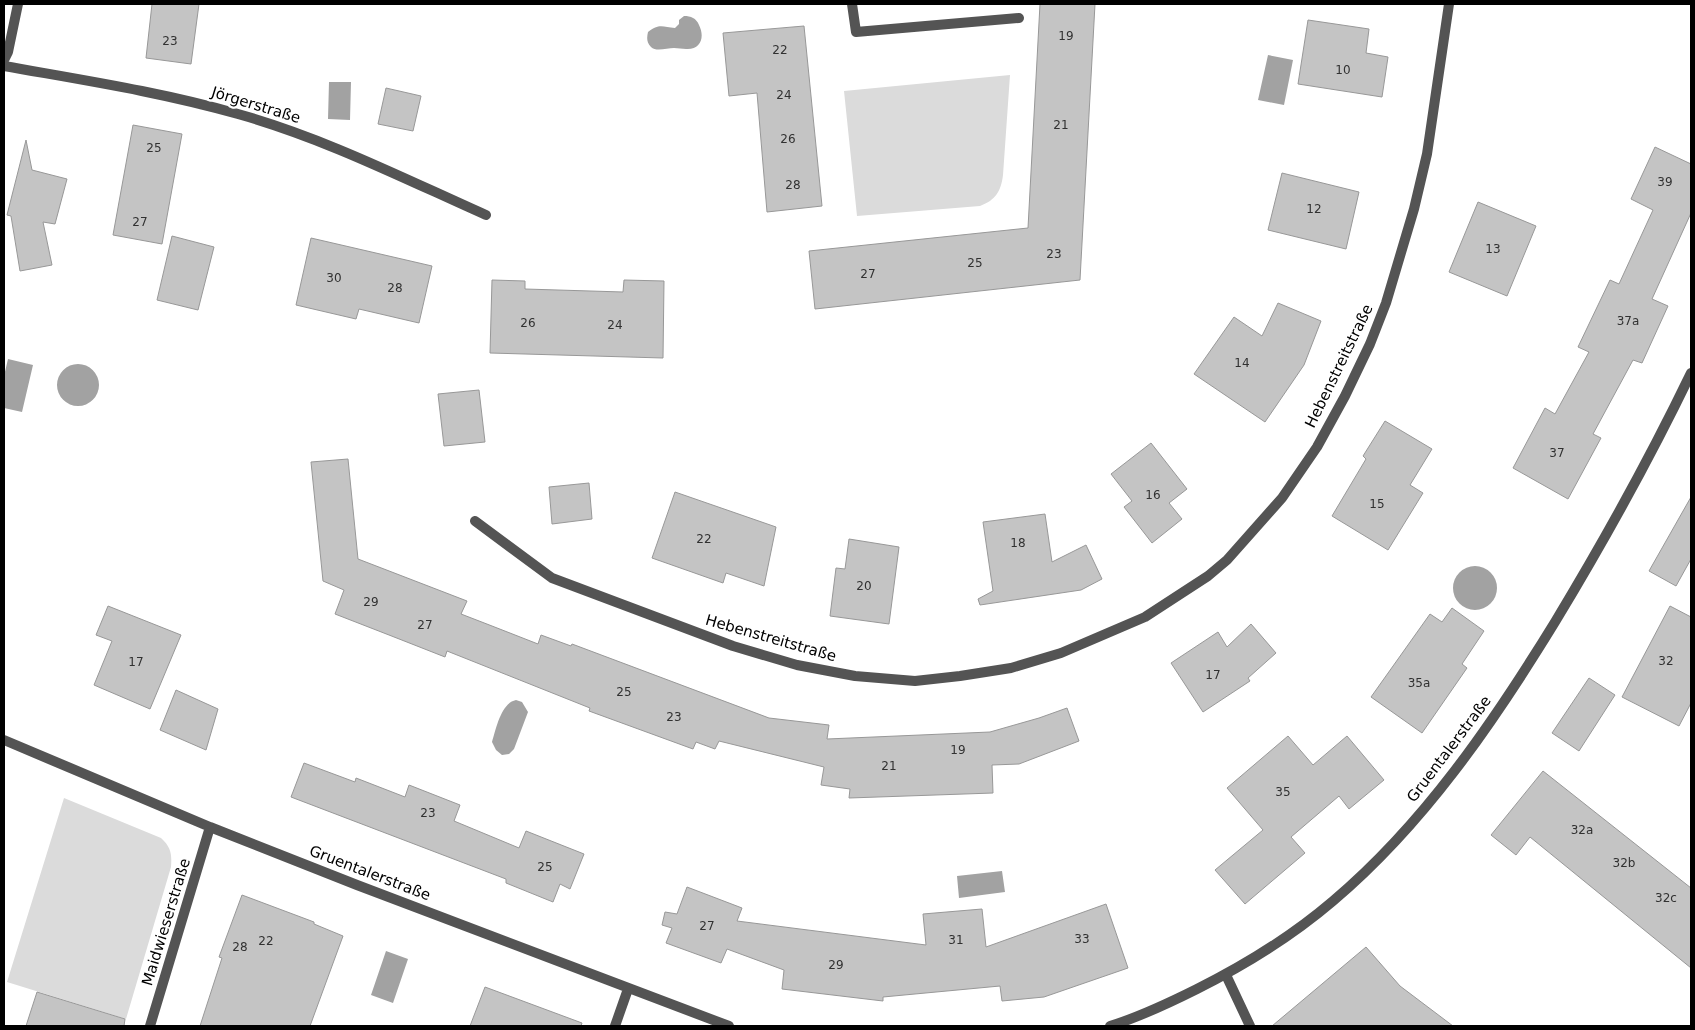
<svg xmlns="http://www.w3.org/2000/svg" width="1695" height="1030" viewBox="0 0 1695 1030" font-family="'DejaVu Sans',sans-serif">
	<style>
		.green { fill: #dbdbdb }
		.water { fill: #a2a2a2 }
		.building { fill: #c4c4c4; stroke: #989898 }
		.lines { fill: none; stroke-linecap: round; stroke-linejoin: round }
		.service { stroke: #545454; stroke-width: 10 }
		.minor { stroke: #545454; stroke-width: 10 }
		.labels { text-anchor: middle; stroke-width: 4.5; stroke-linejoin: round; paint-order: stroke }
		.number-label { font-size: 12px; fill: #313131 }
		.street-label { font-size: 15px; fill: #000; stroke: #fff }
	</style>
	<rect width="100%" height="100%" fill="#fff"/>
	<path class="green" d="M1010,75l-7,100c-2,16 -7,25 -23,31l-123,10 -13,-125z
		M64,798l97,40c10,9 11,16 10,29l-45,152 -119,-37z"/>
	<path class="water" d="M684,16c7,0 12,2 15,9 6,12 2,25 -13,24 -4,0 -8,-1 -12,-1 -7,0 -18,4 -23,-1 -5,-5 -4,-10 -3,-15 11,-9 15,-5 27,-4l4,-4v-4z
		M1268,55l25,5 -9,45 -26,-5z
		M329,82h22l-1,38 -22,-1z
		M8,359l25,6 -11,47 -18,-4v-32z
		M57 385a21 21 0 1 1 42 0a21 21 0 1 1-42 0Z
		M1453 588a22 22 0 1 1 44 0a22 22 0 1 1-44 0Z
		M516,700l6,2 6,10 -14,37 -5,5 -7,1 -6,-5 -4,-8c4,-13 9,-39 24,-42z
		M1002,871l3,21 -46,6 -2,-22z
		M386,951l22,8 -15,44 -22,-8z"/>
	<path class="building" d="M152,4h47l-8,60 -45,-6z
		M1040,4h55l-15,276 -265,29 -6,-58 219,-23z
		M1308,20l61,9 -3,24 22,4 -6,40 -84,-13z
		M804,26l18,180 -55,6 -10,-119 -28,3 -6,-63z
		M386,88l35,8 -8,35 -35,-7z
		M133,125l49,9 -20,110 -49,-9z
		M26,140l6,30 35,9 -12,45 -12,-2 9,43 -32,6 -9,-55 -4,-1z
		M1655,147l36,17v49l-39,86 16,7 -26,57 -9,-3 -40,74 8,4 -33,61 -55,-31 32,-60 10,6 34,-62 -11,-5 32,-67 9,4 34,-74 -22,-11z
		M1282,173l77,19 -13,57 -78,-19z
		M1478,202l58,24 -29,70 -58,-24z
		M172,236l42,11 -16,63 -41,-10z
		M311,238l121,28 -13,57 -60,-14 -3,10 -60,-14z
		M492,280l33,1v8l98,3 1,-12 40,1 -1,77 -173,-5z
		M1278,303l43,18 -17,44 -39,57 -71,-48 40,-57 28,19z
		M479,390l6,52 -41,4 -6,-52z
		M1385,421l47,28 -22,36 13,8 -35,57 -56,-34 34,-57 -3,-3z
		M1151,443l36,46 -18,14 13,16 -30,24 -28,-36 8,-6 -21,-27z
		M348,459l10,100 109,42 -6,13 31,12 46,18 3,-9 30,11 1,-2 197,74 60,7 -2,14 163,-7 49,-14 28,-10 12,33 -60,23 -27,1 1,28 -144,5 1,-9 -29,-4 3,-18 -105,-26 -4,8 -19,-7 -3,7 -104,-38 1,-3 -143,-57 -2,6 -56,-22 -54,-21 9,-24 -21,-9 -12,-119z
		M589,483l3,36 -40,5 -3,-37z
		M675,492l101,35 -12,59 -38,-13 -3,10 -71,-25z
		M1691,497v62l-15,27 -27,-15z
		M1045,514l7,48 34,-17 16,34 -21,11 -101,15 -2,-6 15,-8 -10,-69z
		M849,539l50,8 -10,77 -59,-8 6,-48 9,1z
		M108,606l73,29 -31,74 -56,-24 18,-44 -16,-6z
		M1670,606l21,11v86l-12,23 -57,-29z
		M1452,608l32,23 -22,33 5,4 -45,65 -51,-36 59,-83 12,8z
		M1251,624l25,29 -28,25 2,3 -47,31 -32,-49 47,-31 9,15z
		M1589,678l26,17 -36,56 -27,-18z
		M176,690l42,19 -12,41 -46,-20z
		M1288,736l25,29 34,-29 37,44 -35,29 -10,-13 -48,41 14,16 -60,51 -30,-34 48,-40 -36,-42z
		M304,763l51,19 1,-4 49,19 4,-12 51,20 -6,16 65,27 7,-17 58,23 -14,35 -10,-5 -7,18 -47,-19v-4l-215,-82z
		M1543,771l148,117v80l-161,-131 -14,18 -25,-20z
		M687,887l55,21 -5,13 189,24 -3,-31 59,-5 4,38 120,-43 22,64 -84,29 -42,4 -2,-15 -117,11v4l-101,-12 2,-19 -57,-21 -6,14 -55,-20 6,-15 -10,-3 3,-13 12,2z
		M242,895l72,27v2l29,12 -33,90h-110l22,-68 -3,-1z
		M1366,947l34,39 53,40h-181z
		M485,987l97,36 -1,3h-111z
		M37,992l88,27 -1,7h-98z"/>
	<g class="lines">
		<path class="service" d="M4,66c78,14 157,26 234,48 86,24 167,65 248,101"/>
		<path class="minor" d="M852,4l4,28 163,-14
			M4,60l4,-8 10,-48
			M475,521l77,57 181,68 64,19 58,11 60,5 45,-5 51,-8 50,-15 84,-36 63,-41 19,-16 55,-62 35,-51 28,-51 25,-52 16,-41 28,-94 13,-55 22,-150
			M4,740l206,87 147,58 372,141
			M1226,975l24,51
			M150,1026l60,-199
			M615,1026l13,-37
			M1110,1026c30,-9 59,-23 87,-37 48,-24 95,-53 136,-88 91,-77 160,-178 222,-279 49,-81 95,-164 136,-249"/>
	</g>
	<g class="labels">
		<g class="number-label">
			<text x="1066" y="40">19</text>
			<text x="170" y="45">23</text>
			<text x="780" y="54">22</text>
			<text x="1343" y="74">10</text>
			<text x="784" y="99">24</text>
			<text x="1061" y="129">21</text>
			<text x="788" y="143">26</text>
			<text x="154" y="152">25</text>
			<text x="1665" y="186">39</text>
			<text x="793" y="189">28</text>
			<text x="1314" y="213">12</text>
			<text x="140" y="226">27</text>
			<text x="1493" y="253">13</text>
			<text x="1054" y="258">23</text>
			<text x="975" y="267">25</text>
			<text x="868" y="278">27</text>
			<text x="334" y="282">30</text>
			<text x="395" y="292">28</text>
			<text x="1628" y="325">37a</text>
			<text x="528" y="327">26</text>
			<text x="615" y="329">24</text>
			<text x="1242" y="367">14</text>
			<text x="1557" y="457">37</text>
			<text x="1153" y="499">16</text>
			<text x="1377" y="508">15</text>
			<text x="704" y="543">22</text>
			<text x="1018" y="547">18</text>
			<text x="864" y="590">20</text>
			<text x="371" y="606">29</text>
			<text x="425" y="629">27</text>
			<text x="1666" y="665">32</text>
			<text x="136" y="666">17</text>
			<text x="1213" y="679">17</text>
			<text x="1419" y="687">35a</text>
			<text x="624" y="696">25</text>
			<text x="674" y="721">23</text>
			<text x="958" y="754">19</text>
			<text x="889" y="770">21</text>
			<text x="1283" y="796">35</text>
			<text x="428" y="817">23</text>
			<text x="1582" y="834">32a</text>
			<text x="1624" y="867">32b</text>
			<text x="545" y="871">25</text>
			<text x="1666" y="902">32c</text>
			<text x="707" y="930">27</text>
			<text x="1082" y="943">33</text>
			<text x="956" y="944">31</text>
			<text x="266" y="945">22</text>
			<text x="240" y="951">28</text>
			<text x="836" y="969">29</text>
		</g>
		<g class="street-label">
			<text transform="translate(256 105) rotate(17)" y="5">Jörgerstraße</text>
			<text transform="translate(1339 366) rotate(-64)" y="5">Hebenstreitstraße</text>
			<text transform="translate(771 638) rotate(16)" y="5">Hebenstreitstraße</text>
			<text transform="translate(1449 749) rotate(-53)" y="5">Gruentalerstraße</text>
			<text transform="translate(370 873) rotate(21)" y="5">Gruentalerstraße</text>
			<text transform="translate(166 922) rotate(-73)" y="5">Maidwieserstraße</text>
		</g>
	</g>
	<rect width="1695" height="1030" fill="none" stroke="#000000" stroke-width="10"/>
</svg>
